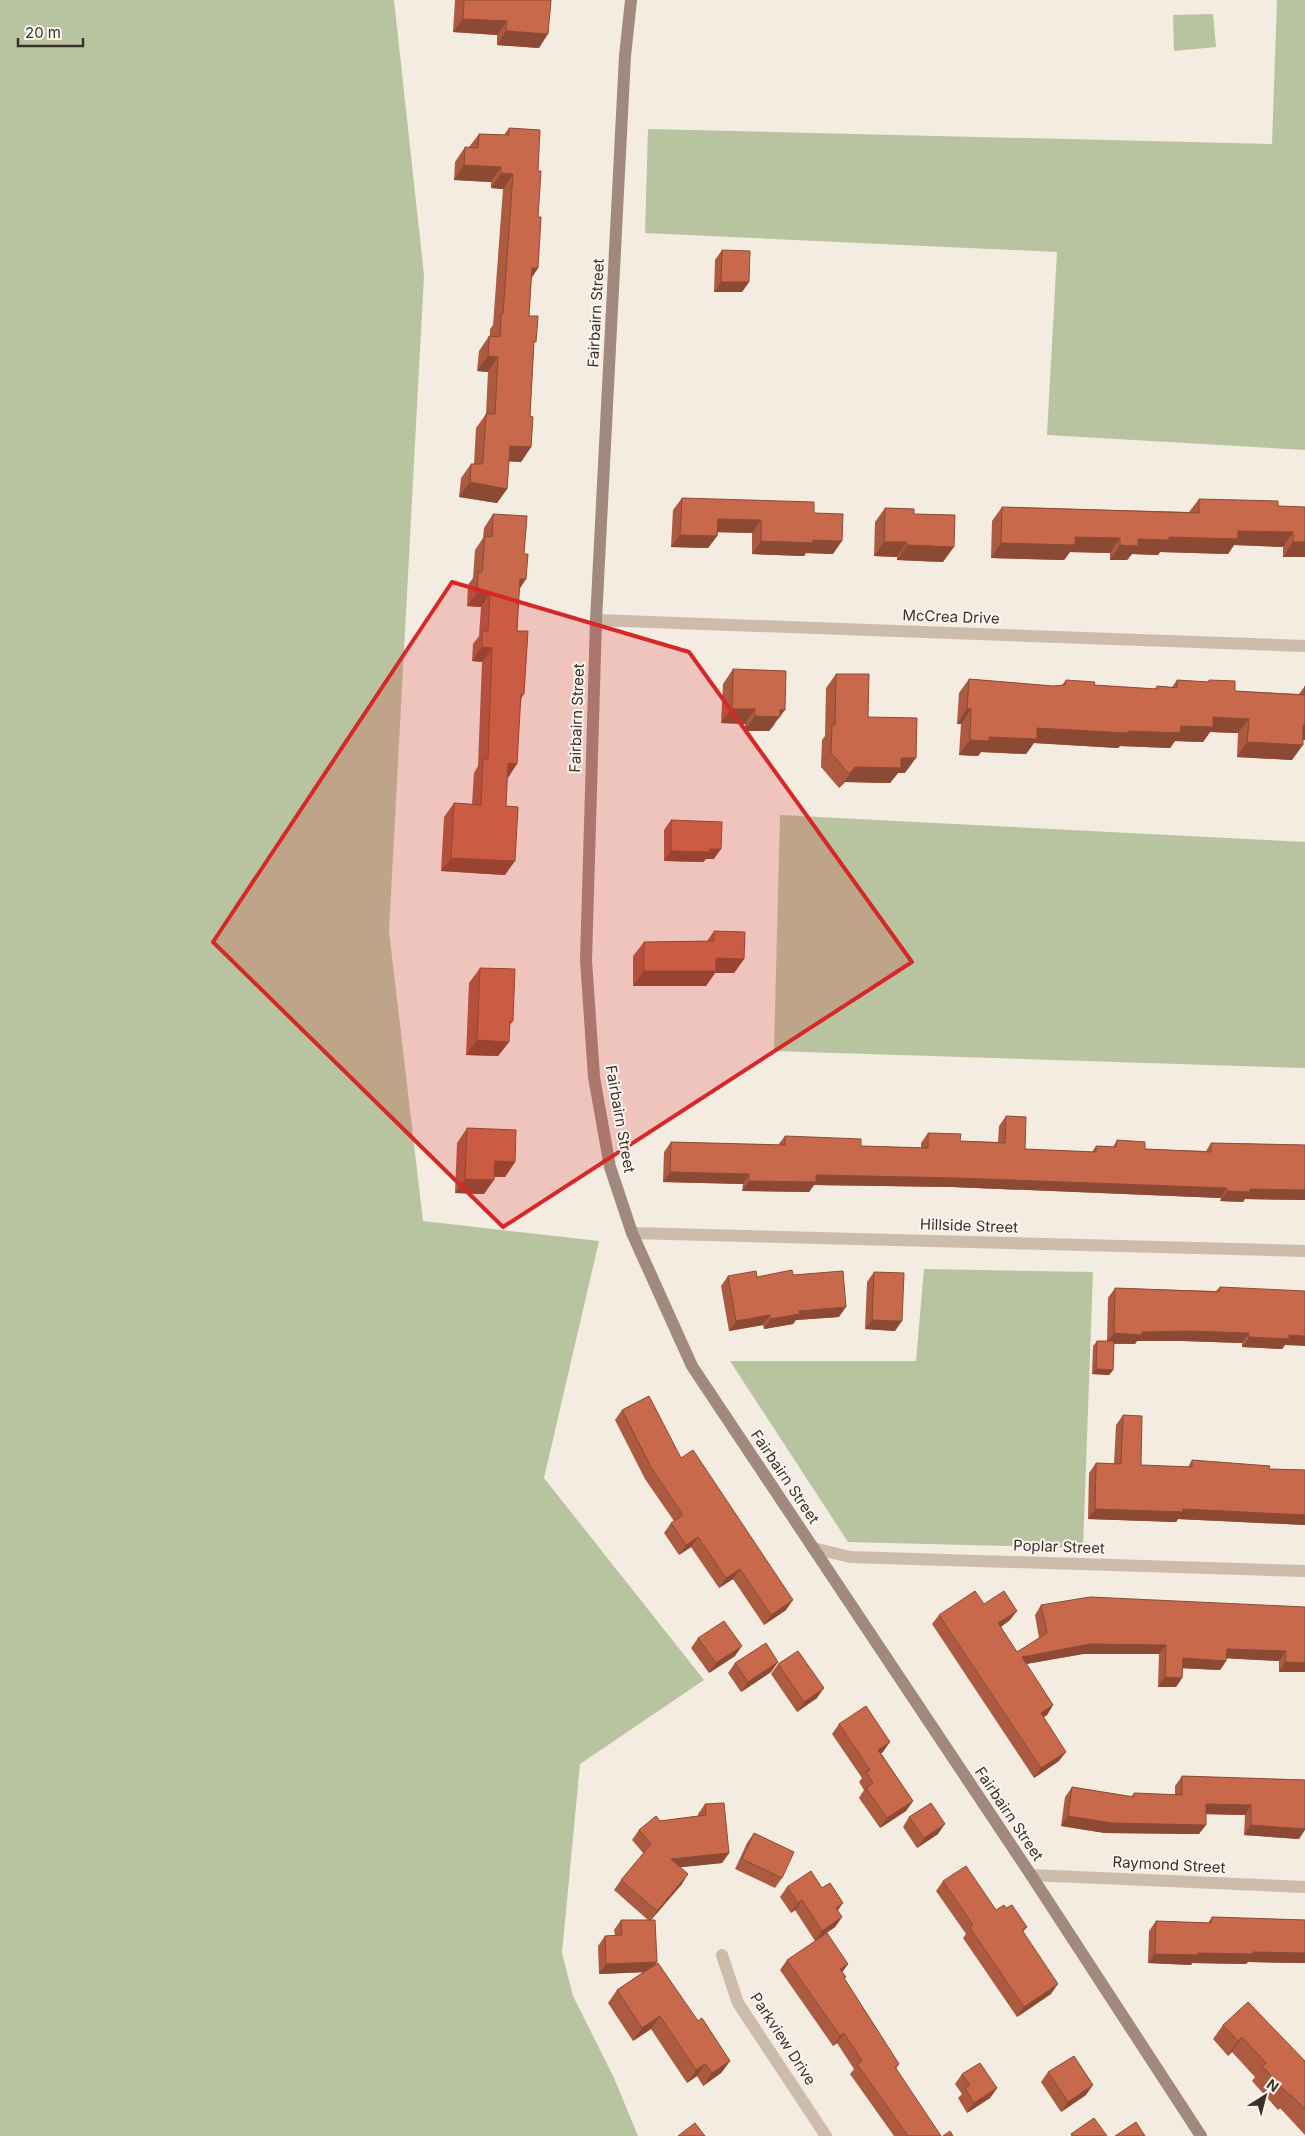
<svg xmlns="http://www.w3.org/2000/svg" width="1305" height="2136" viewBox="0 0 1305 2136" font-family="Inter,sans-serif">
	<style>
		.green { fill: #b8c4a0 }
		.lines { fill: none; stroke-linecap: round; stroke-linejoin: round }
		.minor { stroke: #cdbbac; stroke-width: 12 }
		.secondary { stroke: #a18a7d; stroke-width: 12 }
		.wall { fill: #ac5a40 }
		.shaded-wall { fill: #8c4a34 }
		.building { fill: #c8694b; stroke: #8c4a34 }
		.marked { fill: #d62828; fill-opacity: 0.2; stroke: #d62828; stroke-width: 4; stroke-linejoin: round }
		.labels { text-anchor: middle; stroke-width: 4; stroke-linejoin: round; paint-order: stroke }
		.street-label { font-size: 15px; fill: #3b302b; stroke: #fbf5ee }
	</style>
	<rect width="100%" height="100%" fill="#f4ebe1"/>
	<path class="green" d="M0,0h394l30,275 -35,656 34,290 176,20 -55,237 160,202 -124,84 -18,189 11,43 41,82 24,58h-638z
		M1277,0h28v450l-258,-15 10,-183 -412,-19 3,-104 624,15z
		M1213,14l3,33 -42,4 -1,-36z
		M780,815l525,27v226l-531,-17z
		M924,1269l169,3 -10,276 -235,-6 -118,-181h186z"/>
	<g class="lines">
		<path class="minor" d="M596,620l709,26
			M632,1233l673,18
			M813,1548l37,9 455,14
			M1031,1875l274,12
			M722,1955l16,48 88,133"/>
		<path class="secondary" d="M631,0l-6,56 -29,564 -10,340 8,117 16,90 22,66 60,133 339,509 170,261"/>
	</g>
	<path class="wall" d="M455,0h96l-12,48 -42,-3v-10l-44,-3z
		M509,128l29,43v97l-7,11 -2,37 5,29 -4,71 1,31 -10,15 -12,-1 -2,28 -10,14 -38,-6 2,-19 10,-14h3l2,-36 10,-14 2,-42 -11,-1 2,-20 10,-15h1v-7l3,-4 10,-136 -12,-1v-6l-37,-2 1,-18 10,-15h4l10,-13 25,1z
		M722,250l27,32 -7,10h-28l1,-32z
		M682,498l132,15 19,41 -27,-1 -2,3 -52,-2v-21l-34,-1 -1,4 -9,12 -37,-1 2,-37z
		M1199,499l79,7 27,1v50h-22v-10l-49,-2 -6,9 -68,-2 -2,3 -26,-1 -5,6h-17v-7l-40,-1 -6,8 -73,-2 1,-37 10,-14 187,5z
		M885,508l29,6 29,48 -46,-2v-3l-23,-1 1,-34z
		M493,514l26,75 -2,42 7,63 -3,5 -14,79 -1,28 -1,69 -64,-4 3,-54 10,-14 18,1 2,-31 4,-7 4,-104 -10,-1 1,-17 6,-8 2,-29 -14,-1 1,-21 5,-7 2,-28 8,-12 1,-10z
		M733,669l42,56h-1l-5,6h-25l1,-7 -24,-1 2,-39z
		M836,674l32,43 37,56h-7l-8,10 -45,-1 -6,6 -18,-21 1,-27 3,-4 1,-48z
		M969,679l84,7 9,-1 4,-5 28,5 61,4 2,-3 15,1 5,-7 31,2 1,-2 26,11 64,3 6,-8v54h-2l-11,20 -55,-3 1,-24 -28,-1 -7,10 -28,-1 -5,7 -50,-2 -2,2 -84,-5 -8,11 -45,-2 -3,4 -19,-1 2,-31h-4l2,-31z
		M671,820l43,39h-8l-3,3 -39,-1v-31z
		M714,931l30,28 -10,14h-19l-9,13h-73v-30l11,-14 63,-1z
		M480,968l33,53 -4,5v16l-11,14 -32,-1 3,-72z
		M1006,1116l19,33 67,3 4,-6 17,1 4,-7 28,9 61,2 5,-8 94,2v55l-60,-1 -2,3 -23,-1 1,-3 -269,-11 -138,-2 -5,7 -67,-1 1,-7 -80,-2 1,-30 7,-10 107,3 7,-9 76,10 60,2v-5l7,-10 32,8 38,1 1,-16z
		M467,1128l48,34 -10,15h-11l-10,17 -29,-1 2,-50z
		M874,1272l21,59 -30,-2 2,-47z
		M793,1275l46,42 -43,3 -3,4 -29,5 -1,-4 -34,6 -8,-45 7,-10 29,1z
		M1220,1287l65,58 -3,4 -40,-2v-4l-59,-2h-46l-2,3h-21l-1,26 -4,5 -17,-1 1,-28 4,-5h10l1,-43 7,-10 101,3z
		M622,1410l59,48 105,152 -22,15 -31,-46 -14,9 -28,-41 -12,8 -15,-22 7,-10 3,-2 -29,-42 -30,-59z
		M1123,1415l18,50 47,2 4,-7 77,9 36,1v55l-127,-6 -2,3 -88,-3 1,-46 7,-10 18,1 2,-39z
		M984,1604l26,16 -9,7 16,25 22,-14 -4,-23 6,-10 264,2v65h-26v-11l-53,-3v3l-6,9 -37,-2 -1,10 -6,9h-18l1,-33h-76l-57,10 27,41 -6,10 -4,2 16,44 -25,17 -102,-154 7,-9z
		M698,1638l37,18 -26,17 -18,-25z
		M778,1662l-7,10 -30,20 -13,-19 7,-10z
		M778,1664l39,34 -20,14 -26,-38z
		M839,1724l44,28 -2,1 32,48 -7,10 -26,17 -21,-30 5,-8 -5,-8 3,-4 -30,-44z
		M1182,1776l123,4 -6,59 -55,-4 1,-20 -39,-1 -7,20 -94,-1 -44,-7 4,-29 7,-10 59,10 3,-4 41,2v-9z
		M705,1804l24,49 -7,10 -41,4 1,17 -31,36 4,44 43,57 32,40 -9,12 -18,13 -6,-10 -10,7 -36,-54 -18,12 -25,-38 9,-13 26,-18 -44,2 -1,-28 7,-10 10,-1 -1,-5 7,-10h27l-34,-30 7,-10 23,-26 -12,-14 7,-10 21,-9 38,-5v-2z
		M909,1817l29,17 -21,14 -14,-21z
		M754,1833l28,45 -7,10 -40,-19 12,-26z
		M943,1881l53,29 10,-2 21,19 -4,5 28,62 -34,23 -54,-79 3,-4 -30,-43z
		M787,1887l50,24 5,6 -7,10 -20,14 -20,-31 -4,3 -11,-16z
		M1212,1917l93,3v43l-57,-1 -2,2 -54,-1 -1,2 -43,-2 1,-32 7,-10 52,2z
		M787,1960l61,4 -6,8 3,7 54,85 -3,5 45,67h-47l-44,-62 4,-5 -17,-26 -4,3 -53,-76z
		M1223,2025l82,36v74l-25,-27 -2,2 -26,-29 3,-4 -23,-25 -4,4 -15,-17z
		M1048,2072l38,23 -25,17 -20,-30z
		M962,2074l35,14 -7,10 -23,15 -9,-15 4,-4 -7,-10z"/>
	<path class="shaded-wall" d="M463,19l44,2 -10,14 -44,-3z
		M506,31l42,3 -9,14 -42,-3z
		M464,165l37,2 -10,15 -37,-2z
		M501,173l12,1 -10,15 -12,-1z
		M532,268h6l-10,15z
		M721,282h28l-7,10h-28z
		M488,356l10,1 -10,15 -11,-1z
		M510,446l21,1 -10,15 -21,-1z
		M470,482l37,7 -10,14 -38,-6z
		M718,519l43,1 -9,13 -43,-1z
		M1238,531l55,1 -10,15 -49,-2 -6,9 -68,-2 -2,3 -26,-1 -5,6h-17l10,-15 18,-6 31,-2z
		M680,535l37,1 -9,12 -37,-1z
		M1075,537l45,1 -10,15 -40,-1 -6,8 -73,-2 10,-15z
		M813,540l29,1 -9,13 -27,-1 -2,3 -52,-2 9,-13z
		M884,542h23l-10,15 -23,-1z
		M1293,542h12v15h-22z
		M907,545l47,2 -11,15 -46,-2z
		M520,579h6l-9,14z
		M477,593h13l-9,14 -14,-1z
		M482,647l10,1 -10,14 -10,-1z
		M732,709h23l-10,15 -24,-1z
		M967,709h4l-10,15h-4z
		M780,710h5l-16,21h-25l11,-15z
		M1213,717l36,2 -11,14 -28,-1 -7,10 -28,-1 -5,7 -50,-2 -2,2 -84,-5 -8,11 -45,-2 -3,4 -19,-1 11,-15 67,-12 92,3 52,-5z
		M1303,725h2v15h-12z
		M1247,742l56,3 -11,15 -55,-3z
		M901,758h15l-11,15h-7l-8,10 -45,-1 -6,6 16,-21z
		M508,763l9,1 -9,14z
		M710,849h11l-7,10h-8l-3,3 -39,-1 7,-10z
		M451,858l64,3 -10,14 -64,-4z
		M716,958l28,1 -10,14h-19l-9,13h-73l11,-15z
		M477,1040l32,2 -11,14 -32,-1z
		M495,1161l20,1 -10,15 -21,-1z
		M670,1172l79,2 -6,10 -80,-2z
		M816,1175l143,3 268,10 -6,10 -269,-11 -138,-2 -5,7 -67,-1 7,-10z
		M465,1179l29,1 -10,14 -29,-1z
		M1250,1189l55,1v10l-60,-1 -2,3 -23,-1 7,-10z
		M846,1307l-7,10 -43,3 -3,4 -29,5 6,-10 29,-8z
		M770,1315l-7,10 -34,6 7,-10z
		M872,1320l30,1 -7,10 -30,-2z
		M1190,1331l59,2 -7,10 -59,-2h-46l-2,3 -28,-1 7,-10 28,-1z
		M1289,1335l16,1v10l-20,-1 -3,4 -40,-2 7,-10z
		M1096,1369l17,1 -4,5 -17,-1z
		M1095,1509h88l122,6v10l-127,-6 -2,3 -88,-3z
		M698,1537l-7,10 -12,8 7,-10z
		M740,1569l-7,10 -14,9 7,-10z
		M793,1600l-7,10 -22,15 7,-10z
		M1017,1611l-7,9 -18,13 6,-10z
		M1090,1644l76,1 -7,9h-76l-68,12 7,-9z
		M742,1646l-7,10 -26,17 7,-10z
		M1227,1649l59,2 -7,10 -59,-3z
		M1183,1658l43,3 -6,9 -44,-2z
		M778,1662l-7,10 -30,20 7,-10z
		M1285,1662l20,1v9h-26z
		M1165,1677l17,1 -6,9h-18z
		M824,1688l-7,10 -20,14 7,-10z
		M1053,1705l-6,10 -13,8 7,-10z
		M890,1742l-7,10 -12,8 7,-10z
		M1066,1752l-7,9 -25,17 7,-10z
		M913,1801l-7,10 -26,17 7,-10z
		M1206,1804l45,1 -6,10 -46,-1z
		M1068,1816l138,9 -7,9 -94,-1 -44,-7z
		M945,1824l-7,10 -21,14 7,-10z
		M1251,1825l54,4v1l-6,9 -55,-4z
		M729,1853l-7,10 -58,6 7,-10z
		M688,1874l-6,10 -32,37 7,-10z
		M802,1900l-7,10 -4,3 7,-10z
		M843,1903l-7,10v-5z
		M842,1917l-7,10 -20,14 7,-10z
		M1253,1952l52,1v10l-57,-1 -2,2 -54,-1 -1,2 -43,-2 7,-9z
		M657,1962l-7,10 -51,2 7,-10z
		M848,1964l-7,10 -1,-5z
		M1058,1984l-7,10 -34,23 7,-10z
		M660,2016l-9,13 -18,12 9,-13z
		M844,2033l-7,10 -4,3 7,-10z
		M1242,2037l-10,15 -4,4 10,-15z
		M730,2061l-9,12 -18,13 9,-13z
		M705,2064l-8,12 -10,7 9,-13z
		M1093,2085l-7,10 -25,17 7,-10z
		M997,2088l-7,10 -23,15 7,-10z
		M1290,2094l-10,14 -2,2 11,-15z"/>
	<path class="building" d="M464,0h87l-3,34 -42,-3 1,-10 -44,-2z
		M509,128l31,2 -2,41h3l-3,46h3l-3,51h-6l-3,48h9l-2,26 -2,-1 -4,75 3,1 -2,30 -21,-1 -3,43 -37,-7 1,-18h11l1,-3 3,-47h9l3,-57 -10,-1 1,-20 11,1 1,-23h2l10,-140 -12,-1v-6l-37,-2 1,-18 13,1 1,-14 30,1z
		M722,250l28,1 -1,31h-28z
		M682,498l132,4v11l29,1 -1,27 -29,-1v3l-52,-2v-21l-43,-1 -1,17 -37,-1z
		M1199,499l79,2v5l27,1v35h-12v-10l-55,-1v8l-69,-2v3l-31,-1v7l-18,-1v-7l-45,-1v8l-74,-2 1,-36 197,6z
		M885,508l29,1v5l41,1 -1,32 -47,-2v-3h-23z
		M493,514l34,2 -3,38h4l-2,25h-6l-3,52h11l-4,63h-3l-4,70 -9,-1 -2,43 12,1 -3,54 -64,-3 3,-55 27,2 2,-46h5l4,-111 -10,-1v-16h6l2,-38h-13l1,-21h4l3,-36 7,1z
		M733,669l53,2 -1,39h-5v7l-25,-1v-7h-23z
		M836,674h33l-1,43 49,1 -1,40h-15v10l-46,-1 -6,7 -18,-21 1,-28h3z
		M969,679l84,7 12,-1 1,-5 29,2 -1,3 63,4v-3l20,2v-8l32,2v-2l26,1v10l69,4 1,-9v39h-2v20l-56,-3 2,-23 -36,-2v10l-32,-1 -1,7 -51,-2 -1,2 -91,-5v11l-48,-2v4l-19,-1 1,-31h-4z
		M671,820l51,2 -1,27h-11v3l-39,-1z
		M714,931l31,1 -1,27 -28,-1v13h-72v-29l70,-1z
		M480,968l35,1 -2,52h-3l-1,21 -32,-2z
		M1006,1116l20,1 -1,32 71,3v-6l20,1 1,-7 28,2v7l66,3v-9l94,2v45l-55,-1v3l-23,-1v-3l-268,-10 -143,-3v7l-67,-1v-7l-79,-2 1,-30 114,3v-9l76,3v7l67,2v-15l33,1 -1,7 45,2z
		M467,1128l49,2 -1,32 -20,-1 -1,19 -29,-1z
		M792,1270l1,5 50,-4 3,36 -47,4 1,3 -30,5v-4l-34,6 -8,-45 28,-5 1,6z
		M874,1272l30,1 -2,48 -30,-1z
		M1220,1287l85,4v45l-16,-1v4l-40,-2v-4l-59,-2 -48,1 -1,3 -27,-2 1,-45 104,4z
		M1097,1341h17l-1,29 -17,-1z
		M649,1396l32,62 12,-8 100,150 -22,15 -31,-46 -14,9 -28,-41 -12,8 -15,-22 12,-8 -31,-46 -30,-59z
		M1123,1415l19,1 -1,49 51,2v-7l78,6 -1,3 36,1v45l-122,-6v3l-88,-3 1,-46 25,1z
		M975,1591l9,13 20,-13 13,20 -19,12 19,29 30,-19 -6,-28 49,-8 215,10v56l-20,-1 1,-11 -59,-2 -1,12 -43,-3 -1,20 -17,-1 1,-32 -76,-1 -68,13 31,48 -12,8 25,39 -25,16 -102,-153z
		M724,1621l18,25 -26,17 -18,-25z
		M766,1643l12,19 -30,20 -13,-19z
		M798,1651l26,37 -20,14 -26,-38z
		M866,1706l24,36 -12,8 35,51 -26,17 -21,-30 7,-5 -7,-11 4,-2 -31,-46z
		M1182,1776l123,4v49l-54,-4v-20l-45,-1v21l-94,-2 -44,-7 4,-29 62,10v-4l48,2z
		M724,1803l5,50 -58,6 17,15 -31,37 -36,-31 30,-36 -12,-14 17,-14 4,5 46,-6 -1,-11z
		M931,1803l14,21 -21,14 -15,-21z
		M754,1833l40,19 -12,26 -40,-19z
		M966,1866l30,44 8,-5 2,3 6,-3 15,22 -5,3 36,54 -34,23 -54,-79 3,-3 -30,-44z
		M811,1871l11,17 8,-5 13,20 -7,5 6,9 -20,14 -20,-31 -4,3 -11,-16z
		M1212,1917l93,3v33l-52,-1v2l-55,-1v2l-43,-1 1,-33 55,2z
		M621,1920h34l2,42 -51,2 -1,-28 17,-1z
		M827,1933l21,31 -8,5 6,8 -2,1 55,86 -4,3 46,69h-33l-51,-72 5,-3 -18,-28 -4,3 -53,-76z
		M658,1963l40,58 4,-3 28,43 -18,12 -7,-9 -9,6 -36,-54 -18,12 -25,-38z
		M1248,2002l57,59v48l-15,-15 -1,1 -27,-29 4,-3 -24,-26 -4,4 -15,-16z
		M1074,2056l19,29 -25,17 -20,-30z
		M980,2063l17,25 -23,15 -9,-15 5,-3 -8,-11z
		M1094,2118l13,18h-35l-1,-2z
		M1136,2122l9,14h-30z
		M695,2123l10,13h-27z
		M950,2131l3,5h-10z"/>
	<path class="marked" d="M452,582l237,70 223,310 -409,265 -290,-285z"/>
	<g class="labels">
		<g class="street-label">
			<text transform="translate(596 313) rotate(-87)" y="5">Fairbairn Street</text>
			<text transform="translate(951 617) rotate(2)" y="5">McCrea Drive</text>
			<text transform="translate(577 718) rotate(-88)" y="5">Fairbairn Street</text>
			<text transform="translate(620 1119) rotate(80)" y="5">Fairbairn Street</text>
			<text transform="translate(969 1226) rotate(2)" y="5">Hillside Street</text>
			<text transform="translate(785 1477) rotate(56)" y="5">Fairbairn Street</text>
			<text transform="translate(1059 1547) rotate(2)" y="5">Poplar Street</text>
			<text transform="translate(1009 1814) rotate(56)" y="5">Fairbairn Street</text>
			<text transform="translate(1169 1865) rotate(3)" y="5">Raymond Street</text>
			<text transform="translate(783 2039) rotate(57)" y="5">Parkview Drive</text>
		</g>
	</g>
	<g transform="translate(1265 2096) rotate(36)" stroke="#fbf5ee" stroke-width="4" paint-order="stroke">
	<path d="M0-4L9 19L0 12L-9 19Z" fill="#3b302b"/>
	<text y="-8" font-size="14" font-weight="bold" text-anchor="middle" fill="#3b302b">N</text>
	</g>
	<path d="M18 38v8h65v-8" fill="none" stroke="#3b302b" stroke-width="2.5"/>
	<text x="25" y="38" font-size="15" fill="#3b302b" stroke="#fbf5ee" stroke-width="4" paint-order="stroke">20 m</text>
</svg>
